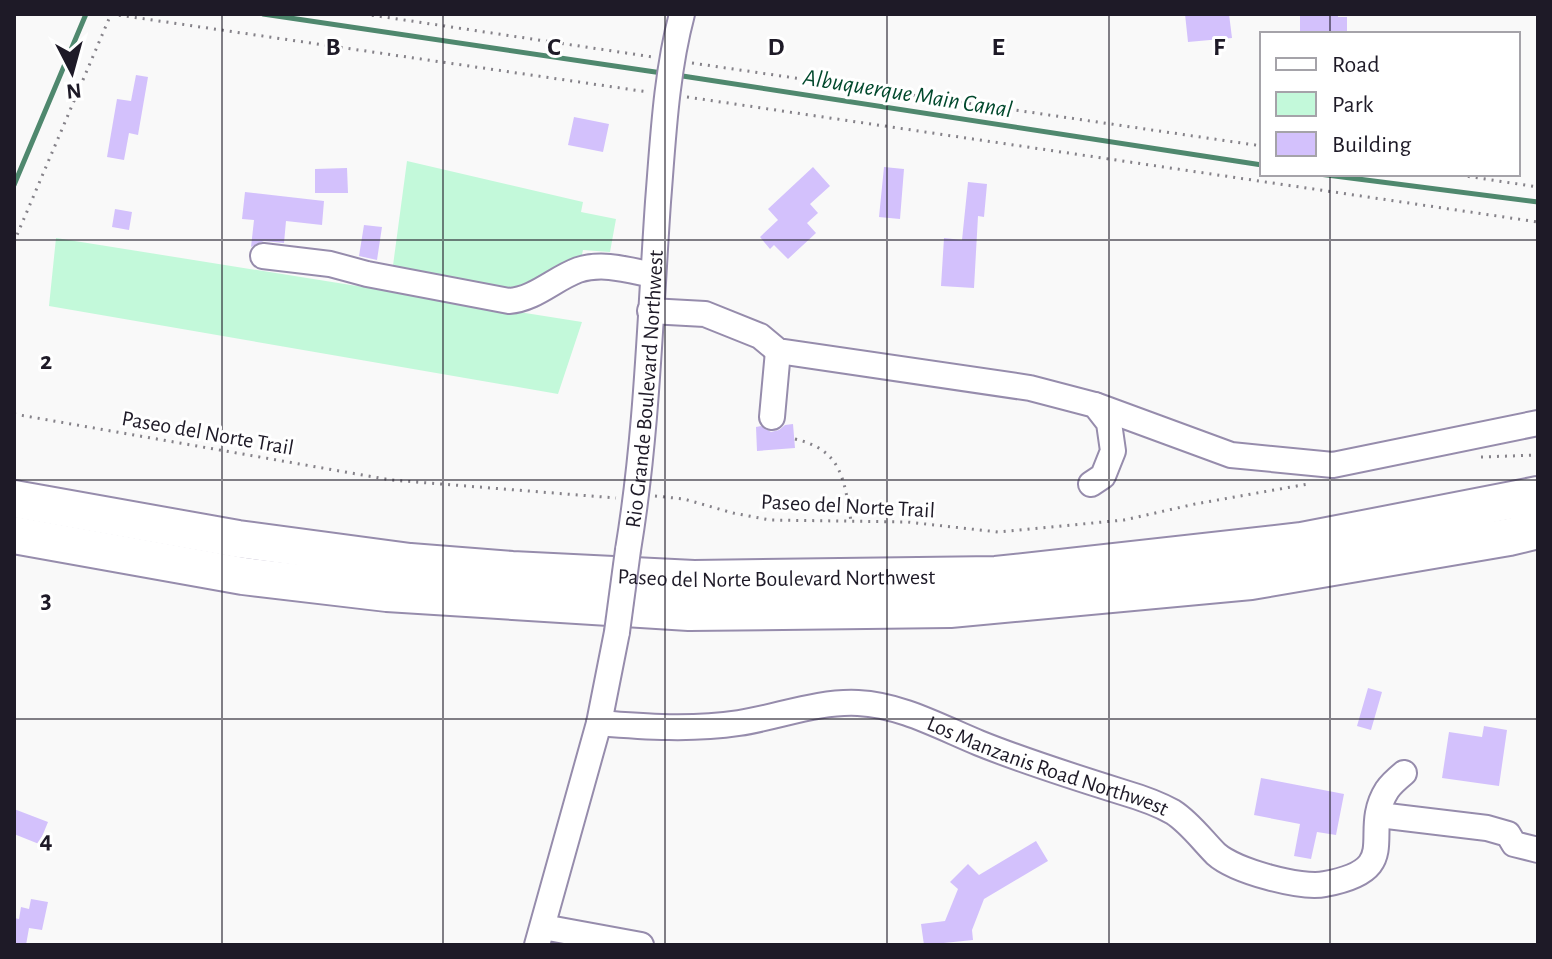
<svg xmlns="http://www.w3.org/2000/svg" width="1552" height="959" viewBox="0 0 1552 959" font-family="'Alegreya Sans',sans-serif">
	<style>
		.green { fill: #c3f9da }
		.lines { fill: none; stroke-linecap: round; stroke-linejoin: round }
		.stream { stroke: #4f886e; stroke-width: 5 }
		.building { fill: #d3c1fc }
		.minor-casing { stroke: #968cac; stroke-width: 28 }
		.highway-casing { stroke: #968cac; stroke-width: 40 }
		.path { stroke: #858289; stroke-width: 3; stroke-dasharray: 2 6; stroke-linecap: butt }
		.minor { stroke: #fff; stroke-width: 24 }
		.highway { stroke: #fff; stroke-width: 36 }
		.minor-bridge-casing { stroke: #968cac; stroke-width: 28; stroke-linecap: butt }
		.minor-bridge { stroke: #fff; stroke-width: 24 }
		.grid { fill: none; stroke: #1e1a27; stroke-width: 2; stroke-opacity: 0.55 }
		.labels { text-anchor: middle; stroke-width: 6; stroke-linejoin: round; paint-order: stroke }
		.street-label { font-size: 22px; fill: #1e1a27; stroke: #fff }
		.water-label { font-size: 24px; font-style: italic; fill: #02492d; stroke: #fff }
		.grid-label { font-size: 26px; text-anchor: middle; font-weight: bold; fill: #1e1a27; stroke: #fff; stroke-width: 6; stroke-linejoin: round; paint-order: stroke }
	</style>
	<rect width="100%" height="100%" fill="#f9f9f9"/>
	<path class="green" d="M407,161l176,41 -2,10 35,7 -6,33 -27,-2 -2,9 -50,27 -21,7 -118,-20z
		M56,238l526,84 -24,72 -509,-88z"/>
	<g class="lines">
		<path class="stream" d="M263,14l399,59
			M676,75l586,90
			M1319,174l219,28
			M14,185l72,-171"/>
	</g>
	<path class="building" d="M1185,14h44l3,24 -44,4z
		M1300,14h38v3h9v17h-47z
		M136,75l12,2 -10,58 -9,-2 -5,27 -17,-3 10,-58 14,2z
		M574,117l35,7 -6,28 -35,-7z
		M813,167l17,19 -20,18 8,9 -11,10 9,10 -28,26 -14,-14 -4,4 -10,-12 18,-17 -10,-11z
		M884,167l20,2 -4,50 -21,-2z
		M347,168l1,25h-33v-24z
		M968,182l19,2 -3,33 -6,-1 -4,72 -33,-2 3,-48 18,2z
		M245,192l79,9 -2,24 -36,-4 -2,22 -20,-2 -13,6 3,-27 -12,-1z
		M115,209l17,3 -3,18 -17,-3z
		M364,225l18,2 -5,33 -18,-4z
		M793,424l2,24 -38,3 -1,-24 5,-1 10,6 8,-2 6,-5z
		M1368,688l14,4 -11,38 -14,-4z
		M1484,726l23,4 -8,56 -57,-8 7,-46 33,5z
		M1261,778l83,16 -8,41 -19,-3 -6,27 -17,-3 6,-32 -46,-9z
		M14,809l34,13 -9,22 -25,-10z
		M1036,841l12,20 -64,38 -12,31 1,10 -49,5 -3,-21 24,-3 13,-32 -8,-7 18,-18 11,11z
		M31,899l17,3 -6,28 -13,-2 -3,17h-12v-27l5,1 2,-12 8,2z"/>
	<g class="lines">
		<defs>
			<g id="minor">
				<path d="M263,256l67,8 37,10 142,27c26,-2 45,-22 69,-31 25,-8 50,0 75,5"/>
				<path d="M650,311l55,3 55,22 18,15 252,37 65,17 14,18 4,28 -10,25 -12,8"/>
				<path d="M1095,405l136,50 102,10 205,-42"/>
				<path d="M772,417l6,-66"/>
				<path id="s1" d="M628,550c19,-115 22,-232 30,-348 5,-62 8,-128 24,-188"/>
				<path id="s2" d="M599,723c47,4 93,7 140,0 39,-6 79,-22 119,-20 43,2 82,24 121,40 47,19 95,34 143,49 17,5 35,11 51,20 17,11 29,28 43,42 19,17 85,35 109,30 81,-15 34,-50 62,-94 4,-6 11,-12 17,-17"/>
				<path d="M1379,815l108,13 21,6 6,10 24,6"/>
				<path d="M543,927l98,18"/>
				<path d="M537,945l62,-222 18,-91"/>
			</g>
			<g id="highway">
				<path id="s3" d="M14,499l224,40 172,23 102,8 182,9 302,-4 306,-34 236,-46"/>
				<path d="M14,535l229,41 144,17 302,19 261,-3 301,-28 258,-44 29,-7"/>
			</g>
		</defs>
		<use href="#minor" class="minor-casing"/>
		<use href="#highway" class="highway-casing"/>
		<path class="path" d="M111,14l537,78
			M364,14l289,43
			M692,63l570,83
			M687,97l851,125
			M1452,174l86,13
			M14,242l97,-228
			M14,414l377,66 225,18
			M795,439c47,11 49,40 56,82
			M1481,457l57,-2
			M655,496l29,3 49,14 37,7 137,2 91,10 126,-12 71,-16 113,-20"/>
		<use href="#minor" class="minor"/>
		<use href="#highway" class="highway"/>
		<defs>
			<path id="minor-bridge" d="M617,632l11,-82"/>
		</defs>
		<use href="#minor-bridge" class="minor-bridge-casing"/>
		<use href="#minor-bridge" class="minor-bridge"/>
	</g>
	<path class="grid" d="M222,14v931M443,14v931M665,14v931M887,14v931M1109,14v931M1330,14v20M1330,174v771M14,240h1524M14,480h1524M14,719h1524"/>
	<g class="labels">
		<g class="street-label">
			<text dy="8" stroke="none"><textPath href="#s1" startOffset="162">Rio Grande Boulevard Northwest</textPath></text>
			<text transform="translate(208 432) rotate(10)" y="8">Paseo del Norte Trail</text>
			<text transform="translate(848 505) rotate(3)" y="8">Paseo del Norte Trail</text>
			<text dy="8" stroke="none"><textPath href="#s3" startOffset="768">Paseo del Norte Boulevard Northwest</textPath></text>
			<text dy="8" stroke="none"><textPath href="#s2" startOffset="462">Los Manzanis Road Northwest</textPath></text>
		</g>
		<g class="water-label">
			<text transform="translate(908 93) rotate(9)" y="8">Albuquerque Main Canal</text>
		</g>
	</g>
	<g class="grid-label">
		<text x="333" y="55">B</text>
		<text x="554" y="55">C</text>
		<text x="776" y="55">D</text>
		<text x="998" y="55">E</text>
		<text x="1219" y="55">F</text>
		<text x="46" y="369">2</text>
		<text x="46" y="608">3</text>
		<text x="46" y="848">4</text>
	</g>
	<rect width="1552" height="959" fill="none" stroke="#1e1a27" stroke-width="32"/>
	<rect x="1260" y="32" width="260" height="144" fill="#ffffff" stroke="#a5a3a9" stroke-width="2"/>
	<rect x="1276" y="58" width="40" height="12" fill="#ffffff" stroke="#a5a3a9" stroke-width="2"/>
	<text x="1332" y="72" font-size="24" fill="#1e1a27">Road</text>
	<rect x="1276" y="92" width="40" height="24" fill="#c3f9da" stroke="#a5a3a9" stroke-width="2"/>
	<text x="1332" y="112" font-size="24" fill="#1e1a27">Park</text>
	<rect x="1276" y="132" width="40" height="24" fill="#d3c1fc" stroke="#a5a3a9" stroke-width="2"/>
	<text x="1332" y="152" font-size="24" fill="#1e1a27">Building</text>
	<g transform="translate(72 72) rotate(174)" stroke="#ffffff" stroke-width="6" paint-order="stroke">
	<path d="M0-6L14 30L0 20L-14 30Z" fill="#1e1a27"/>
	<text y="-12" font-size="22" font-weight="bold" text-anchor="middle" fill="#1e1a27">N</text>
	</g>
</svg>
